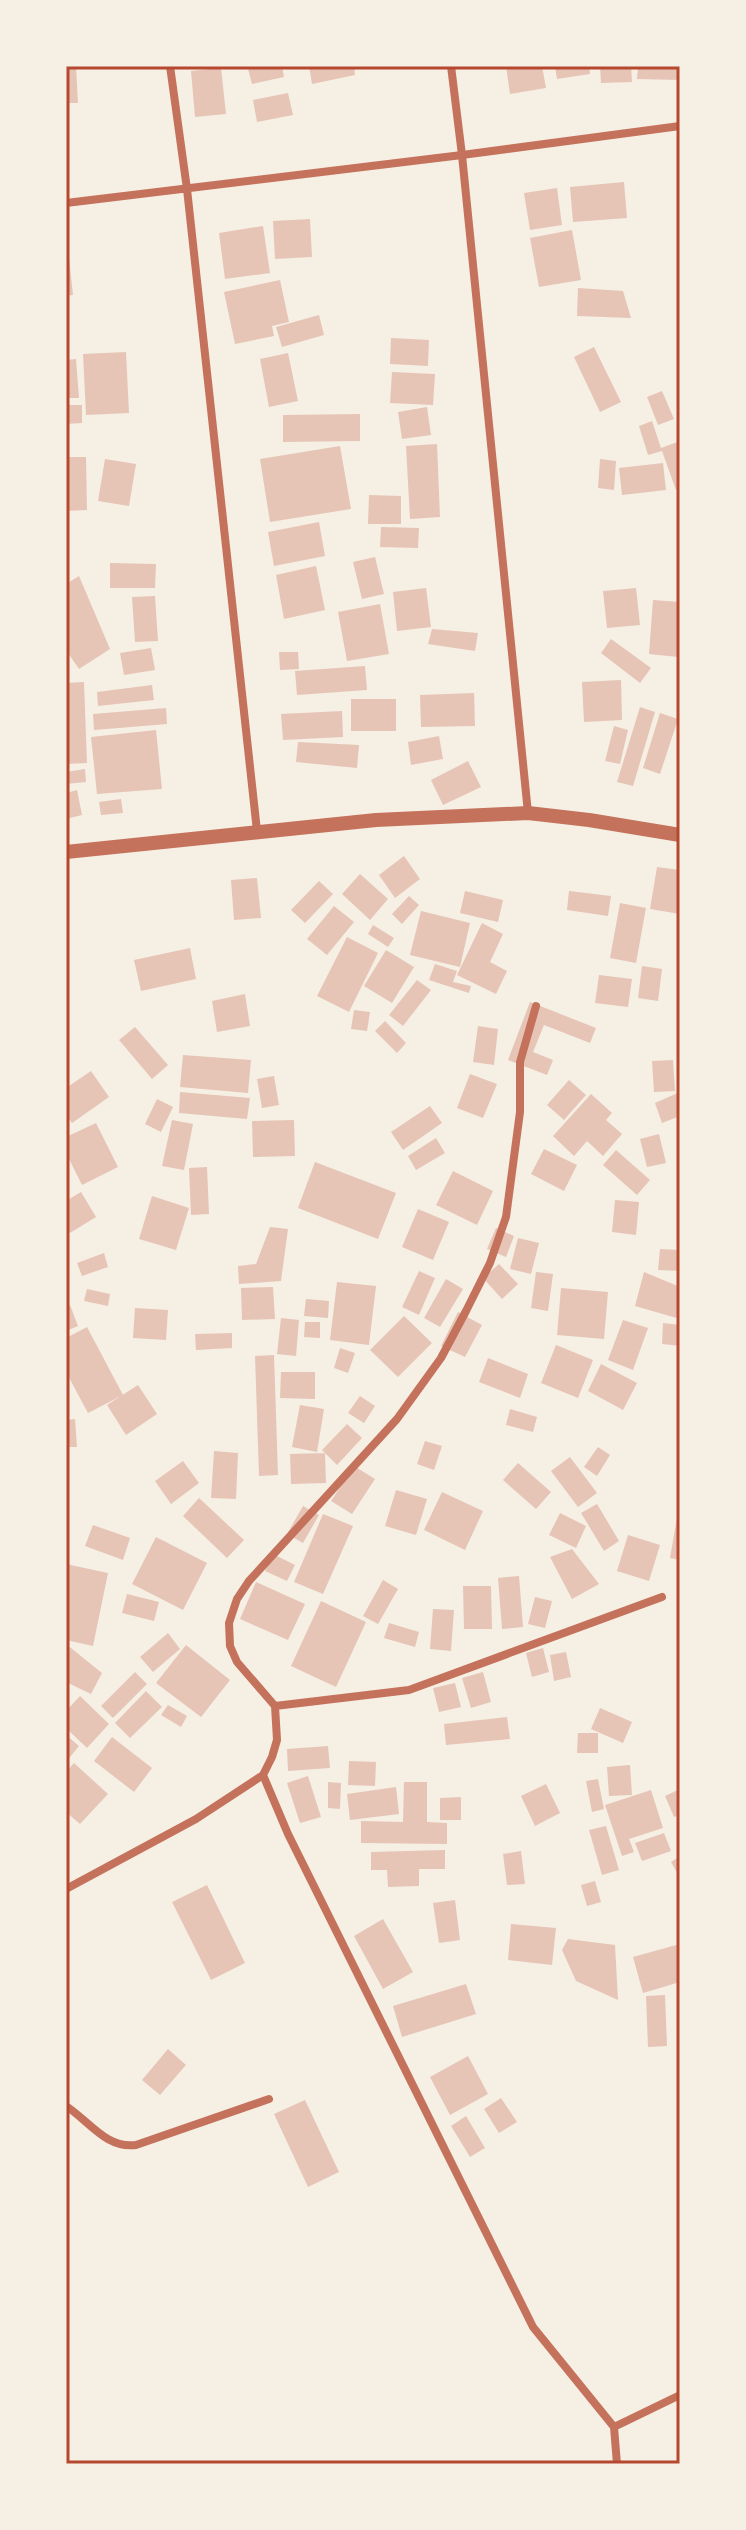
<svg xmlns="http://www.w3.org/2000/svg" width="746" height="2530" viewBox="0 0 746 2530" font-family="Mulish,sans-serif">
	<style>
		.building { fill: #e6c5b7 }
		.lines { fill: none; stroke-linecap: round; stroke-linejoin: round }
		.minor { stroke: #c5725c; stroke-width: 8 }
		.tertiary { stroke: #c5725c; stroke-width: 14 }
		.neatline { fill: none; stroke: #b5482f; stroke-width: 3 }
	</style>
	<rect width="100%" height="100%" fill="#f6efe4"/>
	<path class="building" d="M66,66h10l2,37h-12z
		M263,66h19l2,11 -32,7 -4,-15z
		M309,66h45l1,9 -43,9z
		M506,66h36l4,22 -36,6z
		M555,66h34l1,8 -33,5z
		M600,66h31l1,16 -31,1z
		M638,66h42v14l-43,-1z
		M221,68l5,46 -31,3 -4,-46z
		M288,93l5,22 -36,7 -4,-22z
		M624,182l3,36 -54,4 -3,-35z
		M557,188l5,37 -32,5 -6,-37z
		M310,219l2,38 -37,2 -2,-38z
		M263,226l7,47 -45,6 -6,-46z
		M572,230l9,50 -42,7 -9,-49z
		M66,248h2l5,47 -7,1z
		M280,280l9,42 -17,4 2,10 -39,8 -11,-52z
		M578,288l45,3 8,27 -54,-2z
		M319,315l5,20 -42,12 -6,-20z
		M391,338l38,2 -1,26 -38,-2z
		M594,347l27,55 -21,10 -26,-55z
		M126,352l3,61 -43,2 -3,-61z
		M288,353l10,48 -29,6 -9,-48z
		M76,359l3,39h-13v-38z
		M392,372l43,2 -2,31 -43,-2z
		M662,391l12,28 -16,6 -11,-28z
		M66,405h16v18l-16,1z
		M427,407l4,28 -29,4 -4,-27z
		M360,414v27l-77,1v-27z
		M652,421l9,27 19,-7v47l-4,2 -14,-39 -14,4 -9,-29z
		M437,444l3,73 -30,2 -4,-73z
		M340,446l11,63 -81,13 -10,-63z
		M66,457h20l1,53 -21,1z
		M105,459l31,5 -7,42 -31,-5z
		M600,459l16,2 -2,29 -16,-2z
		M663,463l3,27 -44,5 -3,-27z
		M369,495l32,1v28h-33z
		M319,522l6,34 -51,10 -6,-34z
		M381,527l38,1 -1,20 -38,-1z
		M375,557l9,37 -22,5 -9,-37z
		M110,563l46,1 -1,24h-45z
		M316,566l9,44 -41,9 -8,-44z
		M79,576l31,73 -31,20 -13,-19v-66z
		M426,588l5,39 -34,4 -4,-39z
		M636,588l4,37 -33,3 -4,-37z
		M155,596l3,45 -23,1 -3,-45z
		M653,600l27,2 -2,55 -29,-3z
		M380,604l9,50 -42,7 -9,-49z
		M432,629l46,4 -3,18 -47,-7z
		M611,639l40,29 -11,15 -39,-30z
		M151,648l4,22 -31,5 -4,-22z
		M279,652h19l1,17 -19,1z
		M365,666l2,24 -70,5 -2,-24z
		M621,680l1,40 -38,2 -2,-40z
		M84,682l3,81 -21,1v-81z
		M152,685l2,15 -56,6 -1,-14z
		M474,693l1,33 -54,1 -1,-32z
		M351,699h45v32h-45z
		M640,707l15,5 -22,74 -16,-4z
		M166,708l1,16 -73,6 -1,-16z
		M342,711l1,26 -60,3 -2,-26z
		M660,713l18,6 -18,55 -17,-6z
		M614,726l14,4 -8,34 -15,-3z
		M156,730l6,59 -65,5 -6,-57z
		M439,736l4,23 -32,6 -3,-23z
		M298,742l61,3 -2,23 -61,-6z
		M468,761l13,26 -38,18 -12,-25z
		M85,769l1,13 -20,2v-12z
		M77,790l5,25 -16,4v-26z
		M121,799l2,14 -22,2 -2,-13z
		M404,856l16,23 -25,19 -16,-23z
		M657,867l23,3v44l-30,-5z
		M360,874l28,25 -18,21 -28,-26z
		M257,878l4,40 -27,2 -3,-40z
		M319,881l14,13 -28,29 -14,-13z
		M465,891l38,9 -5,22 -38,-9z
		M569,891l42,5 -3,20 -41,-6z
		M409,896l10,9 -17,19 -10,-10z
		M620,903l26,5 -10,55 -26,-5z
		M334,906l20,16 -27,33 -20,-16z
		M421,911l49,12 -10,44 -50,-12z
		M482,923l21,11 -13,28 17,9 -11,23 -39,-19z
		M373,925l21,13 -6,9 -20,-13z
		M347,937l31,16 -29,59 -32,-16z
		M190,948l6,31 -55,12 -7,-31z
		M386,950l28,17 -22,36 -28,-17z
		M435,964l22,7 -4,11 18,4 -2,7 -40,-13z
		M642,966l20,3 -4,32 -20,-3z
		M599,975l33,4 -4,28 -33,-4z
		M417,980l14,10 -28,36 -14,-11z
		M245,994l5,32 -33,6 -5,-31z
		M530,1002l66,26 -6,15 -46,-18 -11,27 20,8 -6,15 -39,-15z
		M354,1010l16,2 -3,19 -16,-2z
		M385,1021l21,22 -9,10 -22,-22z
		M478,1026l20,3 -4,36 -21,-3z
		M135,1027l33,38 -16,14 -33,-39z
		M183,1055l68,5 -3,33 -68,-6z
		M673,1060l2,31 -21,1 -2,-31z
		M91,1071l18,26 -37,26 -6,-8v-27z
		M470,1074l27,10 -14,34 -26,-10z
		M274,1076l5,29 -17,3 -5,-29z
		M569,1080l17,15 -22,25 -17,-15z
		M180,1092l70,6 -3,21 -68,-6z
		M680,1092v24l-18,7 -7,-20z
		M591,1094l21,19 -6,7 16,14 -19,22 -16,-15 -13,15 -21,-20z
		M157,1099l16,8 -12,25 -16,-8z
		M430,1106l12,17 -39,27 -12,-18z
		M172,1120l21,4 -9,46 -22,-4z
		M294,1120l1,36 -42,1 -1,-36z
		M96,1123l22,44 -36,18 -16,-32v-16z
		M659,1134l7,29 -19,4 -7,-28z
		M436,1138l9,15 -29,17 -8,-14z
		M544,1149l33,16 -13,26 -33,-17z
		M616,1150l34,30 -13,15 -34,-30z
		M315,1162l81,31 -18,46 -80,-31z
		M207,1167l2,47 -18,1 -2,-47z
		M453,1171l40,20 -16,34 -41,-20z
		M81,1192l15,25 -26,16 -4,-7v-25z
		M152,1196l37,12 -13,42 -37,-11z
		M615,1200l24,2 -3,33 -24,-3z
		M418,1209l31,13 -16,38 -31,-13z
		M270,1227l18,2 -7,52 -42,3 -1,-18 18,-2z
		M496,1228l18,8 -8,21 -19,-8z
		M518,1238l21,5 -8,31 -21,-5z
		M660,1249l20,1v21l-22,-1z
		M104,1253l4,14 -26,9 -5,-13z
		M499,1264l19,20 -16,15 -19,-21z
		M419,1271l16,7 -16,37 -17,-8z
		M536,1272l17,2 -5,37 -17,-3z
		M644,1272l36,15v32l-45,-13z
		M446,1279l17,10 -23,38 -16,-9z
		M337,1282l39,4 -7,59 -39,-5z
		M273,1287l2,32 -33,1 -1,-32z
		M561,1288l47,4 -4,47 -47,-4z
		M87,1289l23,5 -2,12 -24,-5z
		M306,1299l23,2 -1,17 -24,-2z
		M70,1305l8,21 -12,5v-24z
		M135,1308l33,2 -2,30 -33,-2z
		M458,1312l24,13 -17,32 -24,-11z
		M404,1316l28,27 -34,34 -28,-27z
		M281,1318l18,2 -3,36 -19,-2z
		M623,1320l25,8 -15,42 -25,-10z
		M305,1322h15v16l-16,-1z
		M663,1323l17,2v21l-18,-2z
		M87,1327l36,68 -35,18 -22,-41v-34z
		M232,1333v15l-36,2 -1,-16z
		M556,1345l37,15 -15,38 -37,-15z
		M340,1348l15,5 -7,20 -14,-5z
		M274,1355l4,120 -19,1 -4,-120z
		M488,1358l40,16 -8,24 -41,-16z
		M601,1364l36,19 -14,27 -35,-19z
		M281,1372h34v27l-35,-1z
		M138,1385l19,29 -31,21 -19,-30z
		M360,1396l15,10 -11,17 -16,-10z
		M300,1405l24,4 -7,43 -25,-5z
		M510,1409l27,8 -4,15 -27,-7z
		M75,1419l2,28h-11v-27z
		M347,1424l15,14 -25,27 -15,-15z
		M425,1441l17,5 -8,24 -17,-6z
		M598,1447l12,8 -13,21 -13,-9z
		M214,1451l24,2 -2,46 -25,-1z
		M325,1453l1,30 -35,1 -1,-30z
		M570,1457l27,36 -19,14 -27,-36z
		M183,1461l16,22 -28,21 -16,-23z
		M518,1463l33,29 -15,17 -33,-29z
		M354,1466l21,13 -23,35 -21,-13z
		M396,1490l31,9 -11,36 -31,-9z
		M442,1492l41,19 -18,39 -41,-20z
		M199,1498l45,42 -17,18 -44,-42z
		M597,1504l22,37 -15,10 -23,-38z
		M303,1506l16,9 -16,28 -16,-9z
		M678,1512h2v48l-10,-2z
		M560,1513l26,13 -10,22 -27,-13z
		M323,1514l30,12 -30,68 -29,-12z
		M93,1525l37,13 -7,22 -38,-14z
		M628,1535l32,10 -11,36 -32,-10z
		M156,1537l51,26 -24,47 -51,-26z
		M572,1549l27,35 -27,15 -22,-42z
		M273,1554l22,11 -8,16 -22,-10z
		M66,1564l42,9 -15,73 -27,-6z
		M519,1576l4,51 -21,2 -4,-51z
		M383,1580l15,9 -20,35 -15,-8z
		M256,1582l49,22 -17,36 -48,-21z
		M463,1586h28l1,43h-28z
		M127,1594l32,8 -5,19 -32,-8z
		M535,1597l17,4 -7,27 -17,-4z
		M321,1601l45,21 -30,65 -45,-21z
		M433,1609l21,1 -3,41 -21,-2z
		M389,1623l30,9 -4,15 -31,-9z
		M168,1633l12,16 -27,23 -13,-15z
		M66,1644l36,29 -11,21 -25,-12z
		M186,1645l44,35 -29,37 -45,-34z
		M543,1648l6,24 -17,5 -6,-24z
		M566,1652l5,25 -17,4 -4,-26z
		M135,1672l12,12 -34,34 -12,-12z
		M483,1672l8,30 -20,6 -9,-30z
		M455,1683l6,24 -22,5 -6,-24z
		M146,1691l16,16 -32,31 -15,-15z
		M80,1696l29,28 -22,24 -21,-20v-17z
		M168,1705l19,11 -6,11 -20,-12z
		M600,1708l32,14 -9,21 -32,-14z
		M507,1717l3,22 -64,6 -2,-21z
		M578,1733h20v20h-21z
		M66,1735l13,11 -13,16z
		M112,1737l40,31 -18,24 -40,-31z
		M328,1746l2,22 -42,3 -1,-22z
		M349,1761l27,1 -1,24 -27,-1z
		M74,1763l34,31 -28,30 -14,-12v-40z
		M630,1765l2,30 -23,1 -2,-29z
		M308,1776l13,41 -21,6 -13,-40z
		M598,1779l6,30 -12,3 -6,-31z
		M328,1782l13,1 -1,26 -12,-1z
		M404,1782h23v40l20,1v21l-86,-1v-22l42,1z
		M546,1784l14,29 -25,13 -14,-30z
		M396,1787l3,27 -49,6 -3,-26z
		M680,1789v26l-6,2 -9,-21z
		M651,1790l12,38 -34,11 5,13 -12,4 -17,-51z
		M461,1797v23h-21v-22z
		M606,1826l13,44 -17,5 -13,-45z
		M664,1833l7,18 -29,10 -7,-18z
		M445,1850v19h-26v17l-31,1 -1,-17h-16v-18z
		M521,1851l4,33 -18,1 -4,-31z
		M680,1856v22l-9,-16z
		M595,1881l6,21 -14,4 -6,-21z
		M207,1885l38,78 -34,17 -39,-78z
		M455,1900l5,40 -21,3 -6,-40z
		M383,1919l30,53 -30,17 -29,-53z
		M511,1924l45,4 -4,37 -44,-5z
		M568,1939l47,6 3,55 -42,-19 -14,-31z
		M680,1944v38l-37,11 -10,-36z
		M466,1984l10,30 -74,23 -9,-31z
		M665,1995l2,51 -19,1 -2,-51z
		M168,2049l18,16 -26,30 -18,-15z
		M468,2056l20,38 -38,21 -20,-38z
		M501,2098l16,24 -18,11 -15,-24z
		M305,2100l34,72 -31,15 -34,-73z
		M466,2116l19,32 -15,9 -19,-31z"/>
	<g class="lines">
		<path class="minor" d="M170,66l17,123 70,642
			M451,66l11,89 66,658
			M66,203l396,-48 218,-29
			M275,1706l134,-16 253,-93
			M263,1775l25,59 245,493 81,100 66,-32
			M66,1889l130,-70 67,-44 9,-18 5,-17 -2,-34 -38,-44 -7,-16 -1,-23 8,-24 12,-18 148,-162 44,-61 25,-47 24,-48 16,-46 14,-105v-50l16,-56
			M66,2106c23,15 40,43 70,39l133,-46
			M614,2427l3,37"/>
		<path class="tertiary" d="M66,852l310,-32 152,-7 61,7 91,15"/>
	</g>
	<rect width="746" height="2530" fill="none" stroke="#f6efe4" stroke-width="136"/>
	<rect x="68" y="68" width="610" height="2394" class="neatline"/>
</svg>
